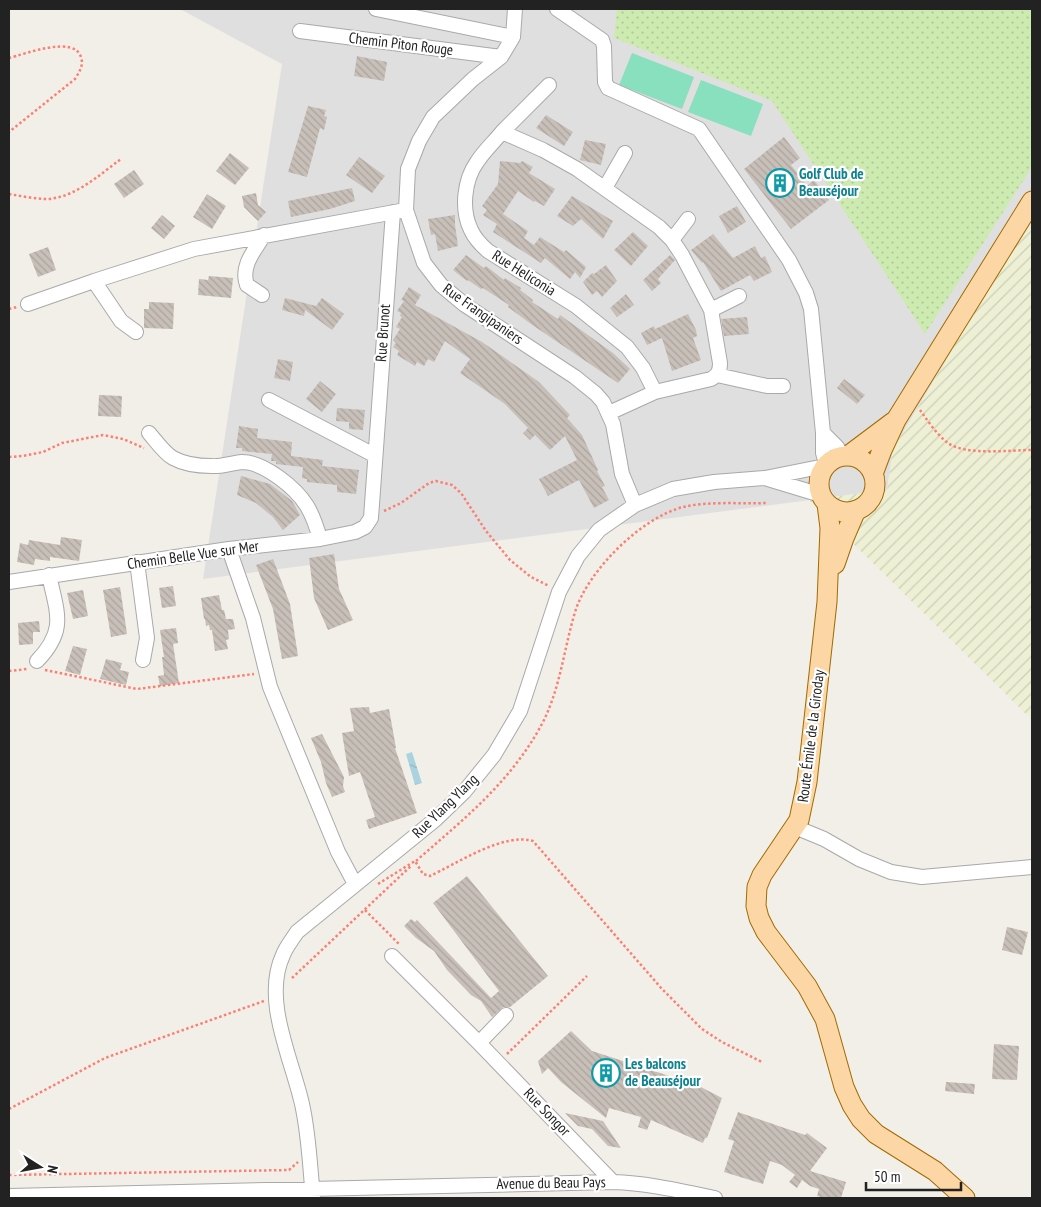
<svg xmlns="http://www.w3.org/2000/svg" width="1041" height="1207" viewBox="0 0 1041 1207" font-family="'PT Sans Narrow',sans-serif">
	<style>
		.residential { fill: #e0dfdf }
		.farmland { fill: url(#farmland-furrows) }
		.grass { fill: url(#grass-dots) }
		.pitch { fill: #88e0be }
		.water { fill: url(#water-ripples) }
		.building { fill: url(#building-back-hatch) }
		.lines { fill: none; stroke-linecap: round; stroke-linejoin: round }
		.minor-casing { stroke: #a9a9a9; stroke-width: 16 }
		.major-casing { stroke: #a06b00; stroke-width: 21 }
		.path { stroke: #fa8072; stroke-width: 2.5; stroke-dasharray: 2.5 2.5; stroke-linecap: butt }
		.minor { stroke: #fff; stroke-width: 14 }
		.major { stroke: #fcd6a4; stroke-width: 19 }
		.labels { text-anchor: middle; stroke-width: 4.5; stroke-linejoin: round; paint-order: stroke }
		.street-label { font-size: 15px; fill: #222; stroke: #fff }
		.culture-label { font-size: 15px; font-weight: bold; fill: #0d838f; stroke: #fff; text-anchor: start }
	</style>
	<defs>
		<pattern id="farmland-furrows" width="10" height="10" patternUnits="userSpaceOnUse" patternTransform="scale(1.25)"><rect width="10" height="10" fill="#eef0d5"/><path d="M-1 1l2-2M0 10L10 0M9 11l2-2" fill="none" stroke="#ccceb7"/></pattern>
		<pattern id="grass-dots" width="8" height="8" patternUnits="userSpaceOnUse" patternTransform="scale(1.25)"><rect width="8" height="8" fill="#cdebb0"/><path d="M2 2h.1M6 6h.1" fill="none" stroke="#b0c997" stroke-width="1.8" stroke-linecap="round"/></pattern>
		<pattern id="water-ripples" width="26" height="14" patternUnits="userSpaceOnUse" patternTransform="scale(1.25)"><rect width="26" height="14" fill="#aad3df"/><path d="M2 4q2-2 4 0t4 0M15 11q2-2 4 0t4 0" fill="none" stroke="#92b5bf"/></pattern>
		<pattern id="building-back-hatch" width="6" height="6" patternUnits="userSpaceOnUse" patternTransform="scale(1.25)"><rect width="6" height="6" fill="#c7bfb8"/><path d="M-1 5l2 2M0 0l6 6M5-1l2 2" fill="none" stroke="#aba49e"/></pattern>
	</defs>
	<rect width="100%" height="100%" fill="#f2efe9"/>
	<path class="residential" d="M180,9h852v194l-85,156 -54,90 -6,41 -684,89 79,-515z"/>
	<path class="farmland" d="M1032,203v517l-223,-220 78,-10 6,-41 54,-90z"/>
	<path class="grass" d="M617,9h415v158l-107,167 -153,-233 -158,-63z"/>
	<path class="pitch" d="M632,53l62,24 -12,32 -63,-24z
		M701,80l62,24 -12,32 -63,-24z"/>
	<path class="water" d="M412,752l10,31 -7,2 -9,-31z"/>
	<path class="building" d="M357,56l30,6 -3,19 -30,-5z
		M308,106l18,4 -2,6 3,1 -3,13 -4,-2 -13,49 -19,-5z
		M546,115l27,17 -9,14 -28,-18z
		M784,137l16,21 -9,7 16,21 7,-6 15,20 -38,29 -47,-60z
		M585,140l21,4 -5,21 -21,-5z
		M230,153l19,15 -14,17 -19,-14z
		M359,157l26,19 -13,17 -26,-18z
		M500,161l20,2 2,-2 11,6 -4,6 26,16 -11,17 -9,-5 -1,1 -16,-11 -15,23 25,17 -4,7 10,7 6,-8 24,15 2,-2 20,17 -6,11 -5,-6 -5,7 -25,-21 -4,5 -48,-31 4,-8 -14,-9 4,-5 -5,-4 16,-22z
		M134,170l10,14 -20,14 -10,-14z
		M352,188l3,13 -25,8 -39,8 -3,-16z
		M256,193l2,12 8,7 -8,9 -14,-14 -2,-11z
		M207,194l19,12 -14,23 -19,-12z
		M572,196l41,25 -10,18 -22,-20 -8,7 -16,-10z
		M737,206l9,16 -18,11 -9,-17z
		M162,215l13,11 -11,13 -13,-11z
		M455,215v10l3,21 -20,5 -3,-17 -4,1 -3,-16z
		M633,232l15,14 -17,20 -17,-16z
		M713,234l20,24 22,-12 6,12 4,-2 7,16 -18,9 -4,-6 -29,16 -18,-29 -1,1 -11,-13z
		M48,247l8,23 -18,7 -9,-23z
		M466,255l18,13 2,-2 18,14 1,-2 16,10 -1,2 13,10 -1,2 26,17 2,-4 53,38 17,16 -12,14 -87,-59 -23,-17 1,-2 -26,-17 -2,1 -13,-9 -1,1 -14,-11z
		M670,255l5,5 -17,19 3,4 -9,8 -9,-11z
		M606,265l11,16 -15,16 -5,-6 -5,4 -9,-13 9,-9 2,1z
		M209,276l24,2 -2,20 -33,-3 1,-16 9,1z
		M409,287l12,8 -6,10 67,37 40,28 17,12 31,33 -3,3 15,17 16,35 -1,1 8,15 -3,1 7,13 -15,8 -15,-28 -31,16 -9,-17 38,-19 -12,-24 -15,14 -15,-15 -5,5 -7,-7 5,-5 -23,-24 -45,-31 10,-14 -25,-18 -11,21 -6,-3 -4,7 -7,-4 -2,4 -18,-11 2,-4 -6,-4 3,-4 -3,-3 7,-11 -4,-2 6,-10 -2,-1 1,-3 -4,-2 7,-10 -3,-1z
		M626,294l8,11 -17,12 -7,-9z
		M285,298l31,8 6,-8 22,16 -12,16 -27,-20 -1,6 -22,-6z
		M149,302l25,1 -1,26 -29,-1v-19h5z
		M688,314l8,16 1,6 -4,2 8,22 -29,11 -10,-33 -15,7 -6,-12 13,-7 1,3z
		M747,317l2,17 -25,2 -3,-17z
		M278,359l15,3 -3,19 -16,-3z
		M844,379l21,16 -8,9 -20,-16z
		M320,381l16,13 -14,18 -16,-13z
		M99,395l23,1 -1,21 -23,-1z
		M337,408l28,2 -2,20 -14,-1v-7l-13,-1z
		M239,426l19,3 -1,9 35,4 -1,14 32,4 -1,6 37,4 -3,24 -19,-2v-7l-30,-3v-3l-5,-1 1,-11 -27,-3v-3h-5l1,-7 -30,-3v-3h-6z
		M241,476l29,8 22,17 8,14 -17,15 -10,-13 -17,-14 -19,-8z
		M61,537l21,3 -3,21 -29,-4v4l-15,-2 -1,6 -17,-3 3,-19 8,2 1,-5 31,5z
		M334,554l5,35 14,31 -25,10 -14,-32 -5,-40z
		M273,559l17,45 8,52 -16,3 -9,-50 -17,-44z
		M173,586l3,20 -14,2 -3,-20z
		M120,587l7,47 -16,3 -8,-47z
		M83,590l5,26 -15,3 -6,-26z
		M219,595l3,15h2l2,9h7l2,10 -7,1 1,9 -3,1 2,9 -13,2 -3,-21h-2l-1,-5 -3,1 -1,-7h-1l-3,-21z
		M39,621l1,11h-7v12l-14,1 -1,-22z
		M176,628l2,15 -5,1 6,39 -19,3 -2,-10 6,-1 -2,-18h2l-4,-27z
		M73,646l14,3 -7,26 -15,-4z
		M106,659l16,4 -2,7 9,2 -3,13 -26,-6z
		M369,707l1,6 19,-4 7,39h-1l22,65 -48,16 -3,-9 9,-3 -15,-45 -11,4 -7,-43 12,-2 -4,-23z
		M322,734l22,43 -1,9 2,6 -13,5 -6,-14 -5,-21 -10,-24z
		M467,876l81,100 -38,31h-7l-11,10 -11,-16 -10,-6 -24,-25 -13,-19 -18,-13 -12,-12 7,-7 4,3 2,-2 74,78 8,-7 -66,-88z
		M1007,927l21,5 -6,23 -20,-5z
		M571,1031l21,20 105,34 25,13 -15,40h-2l-2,5 -52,-23 -4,10 -9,-3 3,-10 -32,-9 -3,10 -45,-36 -13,-14 -6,6 -4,-13z
		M994,1044l25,2 -2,34 -25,-1z
		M946,1082l29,2 -1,10 -29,-3z
		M738,1112l67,23 2,-2 20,15 -17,23 36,11 -5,16h-21l1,-1 -4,-1 2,-7 -9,-3 -8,-6 -5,8 -8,-6 6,-7 -13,-10 -12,-4 -7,23 -39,-12 10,-31 -6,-2z
		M565,1113l38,8 18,27 -13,-2 -16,-17 -14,-3z"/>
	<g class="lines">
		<defs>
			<path id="minor" d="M376,9l137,28
				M515,9l-2,28 -12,20 -28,22 -40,38 -14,24 -11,28 -2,41 18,53 17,22 24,20 110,72 21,17 7,8 10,22 9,50 13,31
				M557,9l45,31 2,6 1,36 3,6 91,41 90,131 17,33 5,16 12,124v20l3,11
				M300,31l201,26
				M502,132l47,-47
				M605,188l20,-35
				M672,240l16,-21
				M94,281l27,40 15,11
				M262,295l-15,-10c-7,-19 8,-35 17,-50
				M28,304l66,-23 100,-32 206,-38
				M711,310l28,-14
				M717,375l50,11h16
				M269,400l105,55
				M609,413l46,-21 56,-13c7,-4 9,-8 9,-16l-9,-53 -29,-55 -10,-15 -13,-13 -82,-58 -34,-19 -41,-18c-8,10 -18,19 -25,30 -13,18 -16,48 -6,68 4,9 10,15 17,21l88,55 51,41 16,21 12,24
				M149,433c7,8 15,20 24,25 11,6 26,8 38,8 10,1 20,-3 31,-4 22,0 54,26 65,44 6,10 10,22 13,33
				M823,433l14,14 5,9
				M768,479l53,16
				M229,549l24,69 17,69 68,165 17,32
				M137,562l10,76 -4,22
				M9,582l220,-33 91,-10 35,-7 10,-5 6,-9 22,-306
				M37,661c30,-31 20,-48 12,-86
				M795,827l29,12 35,20 32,13 31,5 110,-10
				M392,956l87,87 134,139
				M479,1043l27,-28
				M9,1196l604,-14c35,1 68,9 102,16
				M313,1198c-3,-31 -4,-63 -11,-94 -10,-45 -40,-104 -19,-149 3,-8 9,-15 14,-23l139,-113 28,-27 30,-37 26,-44 39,-119 19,-36 21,-26 36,-25 38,-16 41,-7 51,-4 60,-12"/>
			<path id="major" d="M849,455l44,-33
				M819 484a28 28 0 1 1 56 0a28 28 0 1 1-56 0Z
				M873,474l9,-24 14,-30 136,-219
				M827,504l3,24 -3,74 -20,180 -8,38 -37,55 -5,12 -1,19 3,12 7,14 41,54 18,33 19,68 8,18 9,14 15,15 59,37 30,27
				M835,564l9,-26 12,-28"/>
		</defs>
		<use href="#minor" class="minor-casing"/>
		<use href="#major" class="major-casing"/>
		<path class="path" d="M9,58c16,-4 65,-23 72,-1 3,9 -2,15 -6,22l-66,53
			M9,194c11,2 23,4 34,5 30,1 56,-24 78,-40
			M9,309l8,-2
			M920,410c8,11 17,25 28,33 18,13 62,7 84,7
			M9,457l14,-1 20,-4 19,-9 41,-8 20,4 21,9
			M384,511l17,-8 28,-20 7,-2 16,4 9,8 25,38 24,29 21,17 18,9
			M45,670l92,19 117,-15
			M9,671l18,-2
			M416,861c49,-43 96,-80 127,-139 18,-36 21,-75 33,-113 14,-40 65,-91 107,-102 26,-6 56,-3 83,-4
			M378,884l37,-23 8,13 7,2c26,-12 74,-44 103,-35l129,148 40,40 20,13 40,20
			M365,910l34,34
			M292,978l120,-113
			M507,1054l80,-78
			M9,1109l96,-51 159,-57
			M9,1175l280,-5 9,-8"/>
		<use href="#minor" class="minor"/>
		<use href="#major" class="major"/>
	</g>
	<defs>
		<symbol id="building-ring" viewBox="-11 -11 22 22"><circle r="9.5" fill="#fff" stroke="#0f9aa8" stroke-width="1.5"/><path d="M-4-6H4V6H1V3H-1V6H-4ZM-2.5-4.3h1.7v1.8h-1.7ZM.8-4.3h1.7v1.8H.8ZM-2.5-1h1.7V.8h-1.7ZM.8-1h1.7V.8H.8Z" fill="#0f9aa8"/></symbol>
	</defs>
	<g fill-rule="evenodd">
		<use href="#building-ring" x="764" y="167" width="32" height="32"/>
		<use href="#building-ring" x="590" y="1057" width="32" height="32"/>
	</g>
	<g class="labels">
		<g class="street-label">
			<text transform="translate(401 44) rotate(7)" y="5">Chemin Piton Rouge</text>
			<text transform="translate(524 273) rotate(32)" y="5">Rue Heliconia</text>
			<text transform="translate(483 314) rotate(35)" y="5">Rue Frangipaniers</text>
			<text transform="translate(383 333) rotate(-86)" y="5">Rue Brunot</text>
			<text transform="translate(193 555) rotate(-8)" y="5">Chemin Belle Vue sur Mer</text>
			<text transform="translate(811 736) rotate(-83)" y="5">Route Émile de la Giroday</text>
			<text transform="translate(445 806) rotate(-44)" y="5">Rue Ylang Ylang</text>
			<text transform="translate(547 1112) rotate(46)" y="5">Rue Songor</text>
			<text transform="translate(551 1183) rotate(-1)" y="5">Avenue du Beau Pays</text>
		</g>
		<g class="culture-label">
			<text x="799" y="179">Golf Club de<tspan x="799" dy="17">Beauséjour</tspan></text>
			<text x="625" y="1069">Les balcons<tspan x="625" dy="17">de Beauséjour</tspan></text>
		</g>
	</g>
	<rect width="1041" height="1207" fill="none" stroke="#222222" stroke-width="20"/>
	<g transform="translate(40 1167) rotate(101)" stroke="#ffffff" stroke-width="4" paint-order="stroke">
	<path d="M0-4L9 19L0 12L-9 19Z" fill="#222222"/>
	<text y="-8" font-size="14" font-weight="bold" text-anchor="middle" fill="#222222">N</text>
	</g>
	<path d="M866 1182v8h95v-8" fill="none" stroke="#222222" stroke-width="2.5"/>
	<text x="874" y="1182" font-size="15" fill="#222222" stroke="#ffffff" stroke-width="4" paint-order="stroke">50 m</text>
</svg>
